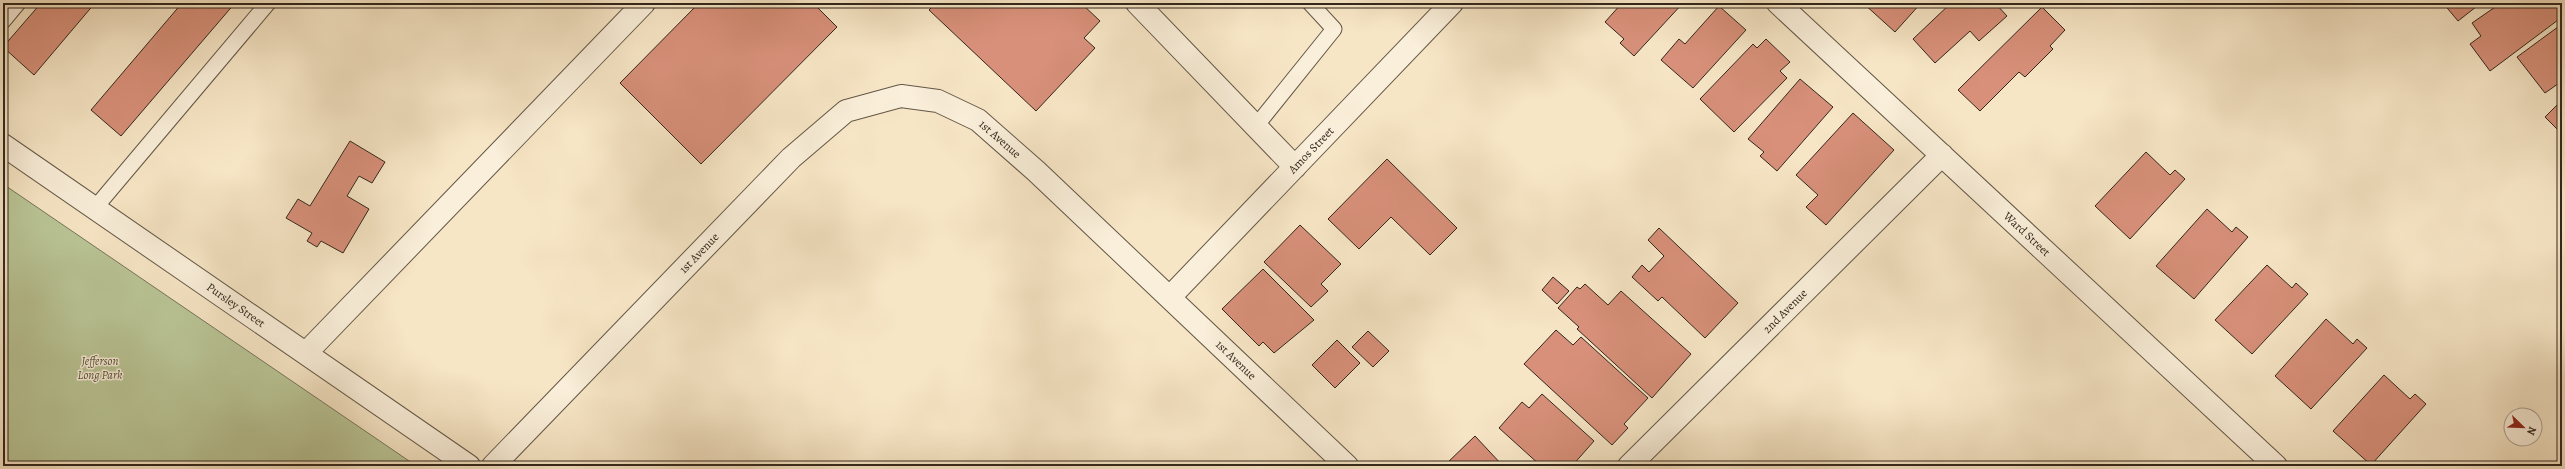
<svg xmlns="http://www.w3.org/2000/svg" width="2565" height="469" viewBox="0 0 2565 469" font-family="Alegreya,serif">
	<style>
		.green { fill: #bac697; stroke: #76765a }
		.building { fill: #d8907a; stroke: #32271c }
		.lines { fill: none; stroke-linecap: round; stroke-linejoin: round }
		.lane-casing { stroke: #635746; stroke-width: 17 }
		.street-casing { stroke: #635746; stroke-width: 24 }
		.lane { stroke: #faefda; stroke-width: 15 }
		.street { stroke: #faefda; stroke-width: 22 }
		.labels { text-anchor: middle; stroke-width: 3; stroke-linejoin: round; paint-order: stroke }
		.street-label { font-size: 12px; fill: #32271c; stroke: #faefda }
		.park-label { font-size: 12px; font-style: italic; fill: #544f3b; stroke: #faefda }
	</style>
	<rect width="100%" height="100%" fill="#f7e6c6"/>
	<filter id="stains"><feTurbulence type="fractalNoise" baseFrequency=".005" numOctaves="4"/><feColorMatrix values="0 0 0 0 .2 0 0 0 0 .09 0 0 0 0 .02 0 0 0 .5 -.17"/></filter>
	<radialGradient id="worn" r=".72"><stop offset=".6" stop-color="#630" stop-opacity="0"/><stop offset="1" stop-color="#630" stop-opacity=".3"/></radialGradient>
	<path class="green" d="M3,184l409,279 -2,3h-407z"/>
	<path class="building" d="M41,3h54l-61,72 -31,-28z
		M182,3h53l-114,133 -30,-26z
		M699,3h114l24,24 -136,137 -81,-81z
		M936,3h145l19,18 -16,17 11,10 -59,63 -107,-101z
		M1622,3h61l-49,53 -14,-13 4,-4 -19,-17z
		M1863,3h58l-26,29z
		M1951,3h31l5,4 4,-4h4l12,13 -28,25 -9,-10 -35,32 -22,-24z
		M2443,3h38l-23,18z
		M2501,3h61v14l-72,54 -20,-27 11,-8 -9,-13z
		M1719,6l27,24 -53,58 -32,-28 18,-21 6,5z
		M2042,7l23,23 -15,16 3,3 -28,28 -6,-5 -39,39 -22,-21z
		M2562,24v57l-17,12 -28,-36z
		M1766,39l24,23 -10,9 7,7 -53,54 -34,-33 53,-55 4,4z
		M1800,79l33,28 -56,64 -17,-15 4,-4 -16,-13z
		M2562,100v34l-17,-17z
		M1853,113l41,37 -68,75 -20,-18 12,-12 -22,-20z
		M350,141l35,21 -13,21 -13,-7 -12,20 22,13 -26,44 -22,-12 -4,6 -10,-6 5,-8 -26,-15 12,-19 12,7z
		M2146,152l24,23 5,-5 10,9 -55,60 -35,-33z
		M1387,159l70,69 -27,27 -39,-38 -32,32 -31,-30z
		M2207,209l25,23 4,-5 12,10 -54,62 -38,-33z
		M1300,225l41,39 -20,20 7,7 -17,16 -47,-45z
		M1659,228l79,75 -33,35 -43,-41 -4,4 -26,-24 10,-12 7,7 15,-16 -16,-16z
		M2267,265l25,23 4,-5 12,11 -56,60 -37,-34z
		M1263,269l51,51 -40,33 -11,-11 -4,4 -37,-37z
		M1553,277l16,14 -12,13 -15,-14z
		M1585,284l23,21 13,-14 70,63 -39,44 -75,-69 2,-2 -21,-19 19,-21 3,2z
		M2326,319l27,25 4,-5 10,9 -56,61 -36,-33z
		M1556,330l17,15 8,-8 67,61 -24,26 4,4 -16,17 -88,-81z
		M1368,331l21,20 -16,16 -21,-20z
		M1337,340l23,23 -25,25 -23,-23z
		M2384,375l26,24 5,-5 11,10 -55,61 -38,-34z
		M1542,394l52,47 -22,25h-31l-42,-38 23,-26 7,6z
		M1475,436l28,30h-59z"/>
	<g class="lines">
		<defs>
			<path id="lane" d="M3,21l15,-18
				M1256,126l78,-97 -24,-26
				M95,208l173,-205"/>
			<path id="street" d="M1137,3l158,164
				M1778,3l498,463
				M3,145l466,321
				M1170,297l282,-294
				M306,353l338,-350
				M493,466l298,-308 55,-47 55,-15 37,5 40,19 58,51 311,295
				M1629,466l313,-311"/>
		</defs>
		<use href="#lane" class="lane-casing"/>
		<use href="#street" class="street-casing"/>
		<use href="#lane" class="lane"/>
		<use href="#street" class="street"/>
	</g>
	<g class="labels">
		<g class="street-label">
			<text transform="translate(1000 139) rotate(41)" y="4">1st Avenue</text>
			<text transform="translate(1311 150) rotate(-46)" y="4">Amos Street</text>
			<text transform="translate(2027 234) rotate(43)" y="4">Ward Street</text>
			<text transform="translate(699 253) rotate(-46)" y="4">1st Avenue</text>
			<text transform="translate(236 305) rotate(35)" y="4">Pursley Street</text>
			<text transform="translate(1785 311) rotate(-45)" y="4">2nd Avenue</text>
			<text transform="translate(1236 360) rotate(44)" y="4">1st Avenue</text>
		</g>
		<g class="park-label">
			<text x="100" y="365">Jefferson<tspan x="100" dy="14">Long Park</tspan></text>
		</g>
	</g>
	<rect width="2565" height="469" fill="none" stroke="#f7e6c6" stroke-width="16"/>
	<rect x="4" y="4" width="2557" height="461" fill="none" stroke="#32271c" stroke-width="2"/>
	<rect x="8" y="8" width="2549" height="453" fill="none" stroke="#32271c"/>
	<g transform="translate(2523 427) rotate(113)"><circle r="19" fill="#faefda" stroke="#aa9f8e"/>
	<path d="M0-3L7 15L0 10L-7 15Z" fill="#8f2418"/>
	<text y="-6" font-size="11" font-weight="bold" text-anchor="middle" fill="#32271c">N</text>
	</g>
	<rect width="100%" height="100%" filter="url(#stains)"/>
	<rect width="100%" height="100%" fill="url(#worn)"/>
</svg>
